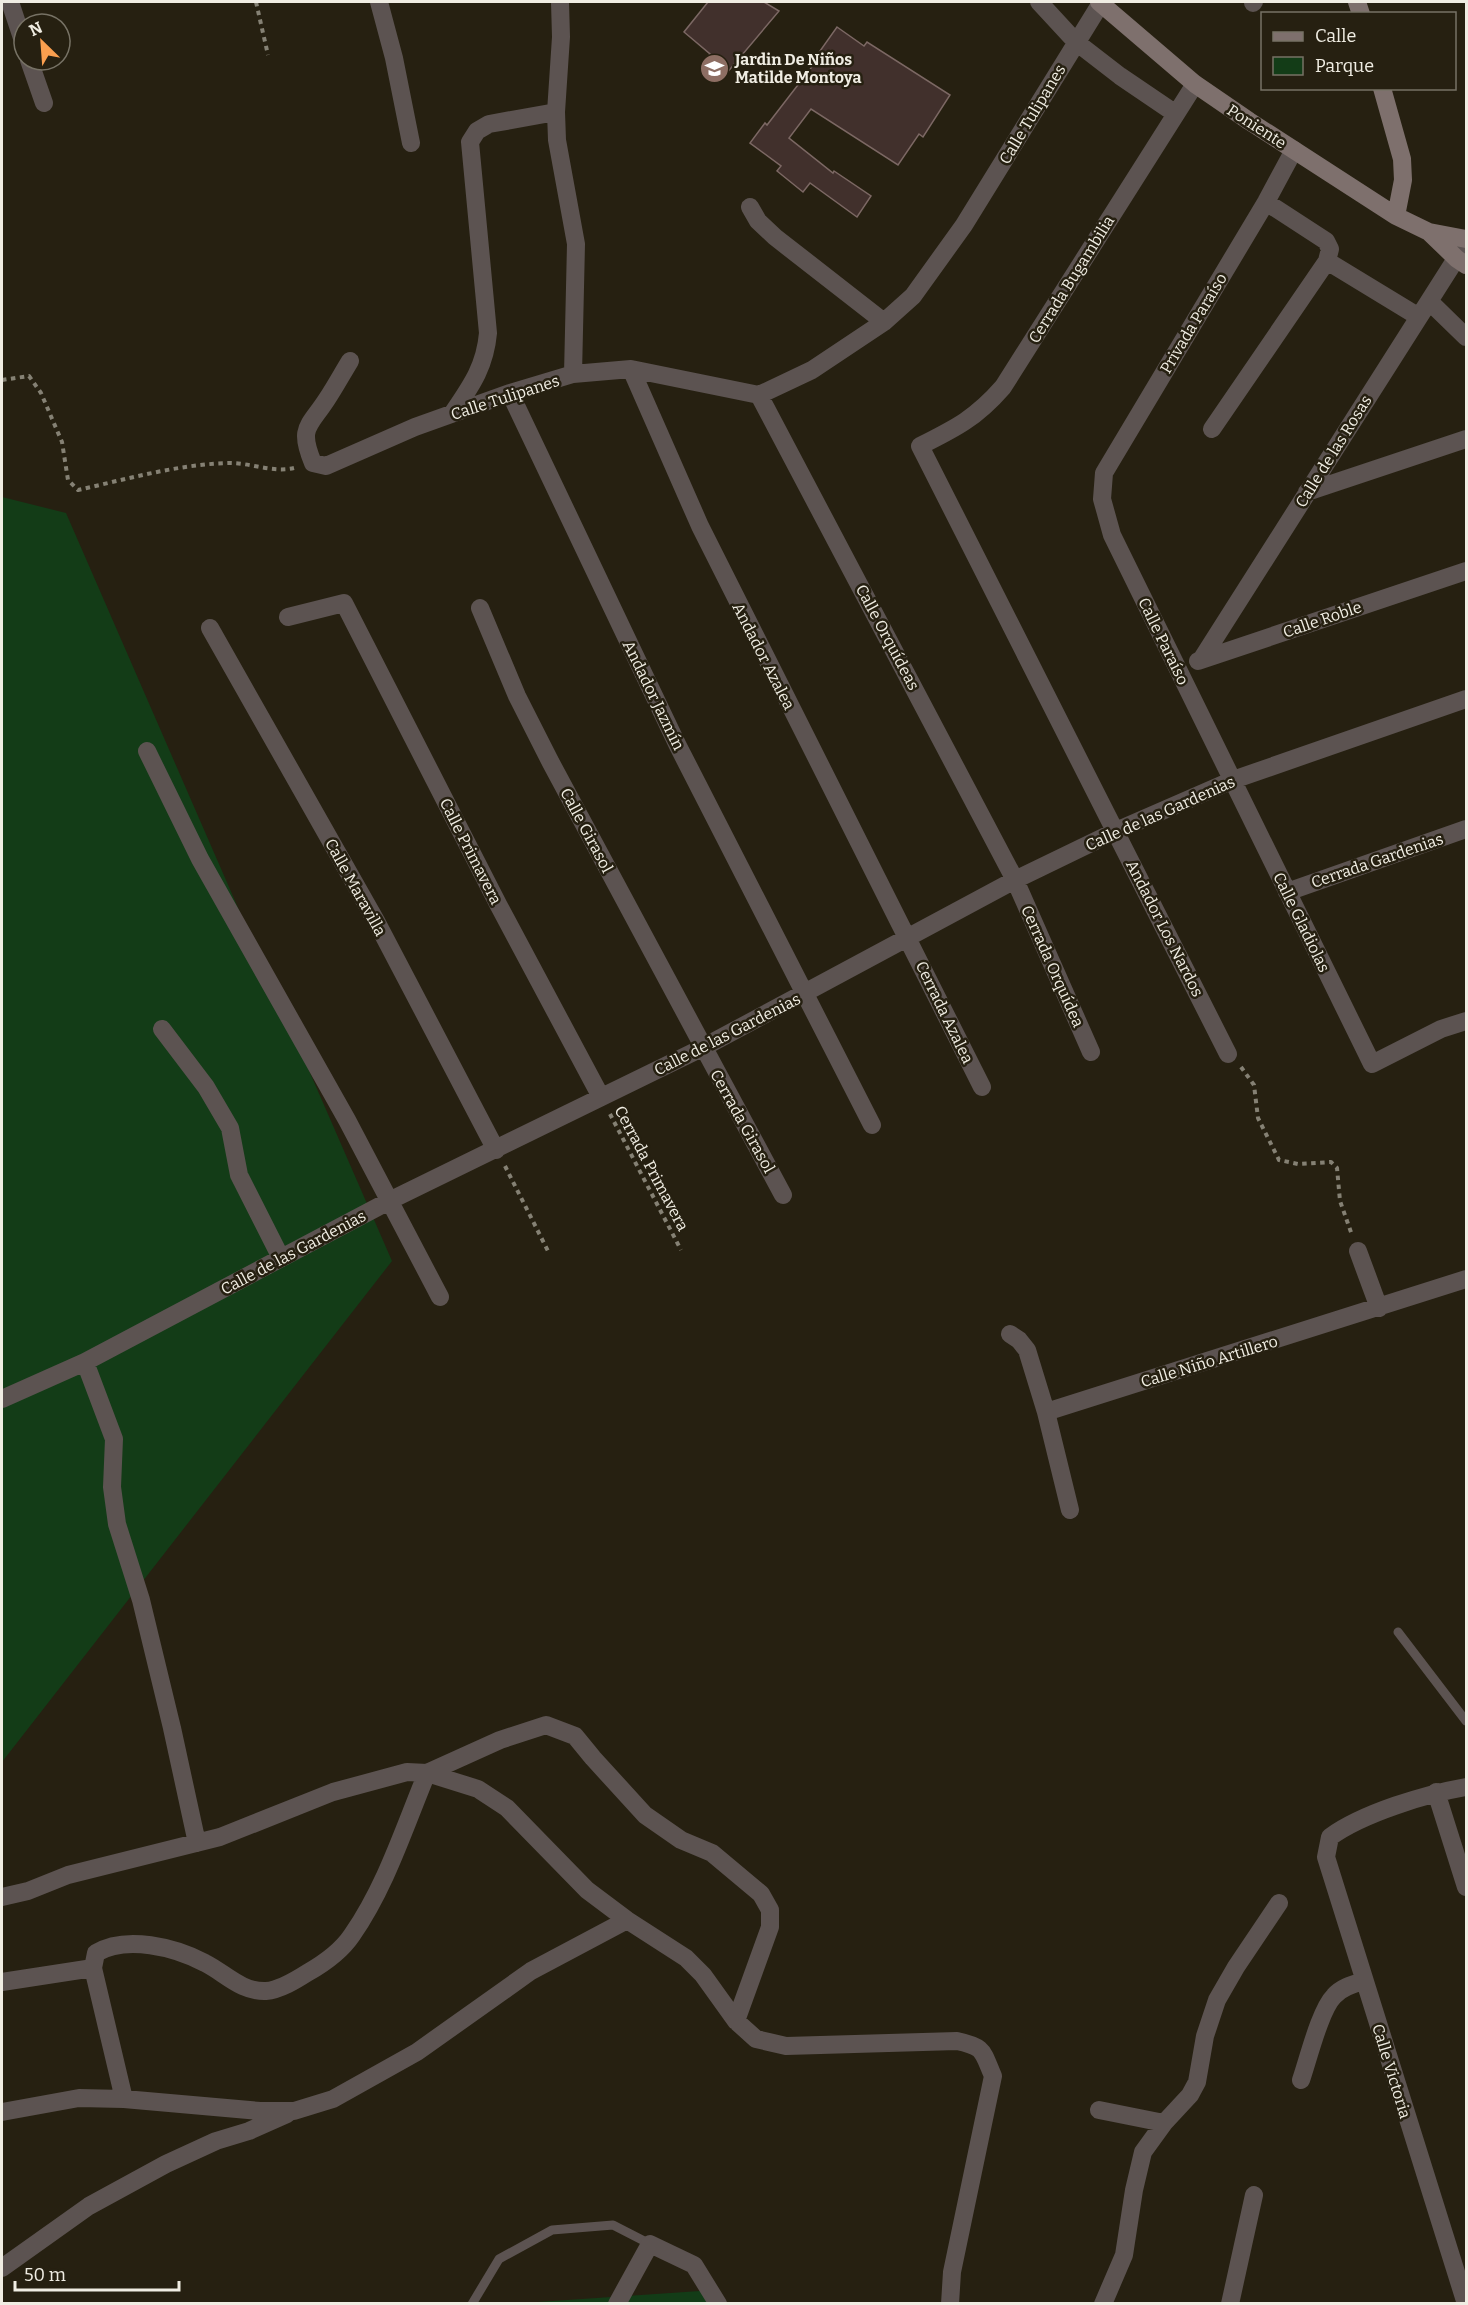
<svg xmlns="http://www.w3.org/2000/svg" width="1468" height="2305" viewBox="0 0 1468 2305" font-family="Bitter,serif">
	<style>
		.green { fill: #133c17 }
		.building { fill: #41302c; stroke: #7c6864; stroke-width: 1.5 }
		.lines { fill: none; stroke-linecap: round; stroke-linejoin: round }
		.path { stroke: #858174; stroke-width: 4; stroke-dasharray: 4.5 4.5; stroke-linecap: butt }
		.lane { stroke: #5c5351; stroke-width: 9 }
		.street { stroke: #5c5351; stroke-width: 18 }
		.secondary { stroke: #7e706d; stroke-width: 18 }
		.labels { text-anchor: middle; stroke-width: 5; stroke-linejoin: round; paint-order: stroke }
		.poi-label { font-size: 16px; font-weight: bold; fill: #f0ede3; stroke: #262011; text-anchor: start }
		.street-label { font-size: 16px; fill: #f0ede3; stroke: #262011 }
	</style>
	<rect width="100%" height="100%" fill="#262011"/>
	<path class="green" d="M2,497l64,16 326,748 -390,501z
		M700,2291l18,13h-210z"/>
	<path class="building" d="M708,2h56l15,9 -53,63 -18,-17 2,-3 -26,-22z
		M837,27l27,19 3,-4 83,53 -27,42 -4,-3 -21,31 -87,-56 -22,29 44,35 1,-2 37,25 -14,21 -47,-34 -7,9 -26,-21 4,-5 -31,-23 15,-20 2,2 51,-66 -3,-1z"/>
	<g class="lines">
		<path class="path" d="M256,2l12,53
			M2,380l27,-4 12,17 21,49 6,38 10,10c49,-11 101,-26 152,-27 21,0 43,10 64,5
			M1241,1067l13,18 4,33 21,42 19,4 33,-2 6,6 3,33 12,34
			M610,1114l71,136
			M505,1166l43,85"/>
		<path class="lane" d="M1398,1632l68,89
			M472,2304l27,-45 53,-29 61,-5 37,19"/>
		<path class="street" d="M10,2l14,42
			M379,2l15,56 17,85
			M560,2l1,35 -5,75 1,28 19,104 -3,130
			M1039,2l37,40 44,34 56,38
			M1253,3l1,-1
			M29,60l15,43
			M1195,84l-192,303c-27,31 -47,41 -83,59l308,608
			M1294,150l-28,52 -162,271 -2,26 10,36 260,529 69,-35 25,-8
			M750,207l8,14 17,16 109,85
			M1327,261l92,56
			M1430,302l36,35
			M350,361c-8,13 -15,26 -23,38 -18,28 -29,28 -14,64l13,3 89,-39 95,-34 63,-19 58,-5 128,26 53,-25 72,-48 29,-26 51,-71 137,-222
			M631,369l69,157 282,561
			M510,393l168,353 194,379
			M759,395l256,485 76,172
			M452,414c19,-28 33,-47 36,-81l-18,-191 7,-11 12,-7 67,-12
			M1212,429l115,-168 3,-12 -4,-8 -60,-39
			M1307,492l159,-53
			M480,608l37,88 34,67 232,432
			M288,617l56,-14 155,303 102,191
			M210,628l166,293 120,229
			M1201,660l265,-417
			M1198,661l268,-90
			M147,751l53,108 147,261 93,177
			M1287,892l179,-63
			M162,1029l44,58 24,41 9,47 42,83
			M1358,1251l21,57
			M1010,1334l9,6 8,10 19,62 24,98
			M85,1362l29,77 -2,48 5,37 24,76 31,128 25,115
			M2,1399l83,-37 306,-162 311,-152 313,-168 101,-49 117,-51 233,-81
			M1046,1412l420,-133
			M1436,1792l30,95
			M2,1897l26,-6 40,-16 152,-38 113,-45 74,-20 20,1 51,16 29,19 80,82 40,30 59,38 17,17 33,46 20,18 30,7 171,-5c28,6 25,10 36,35l-41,196 -2,32
			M2,1982l91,-14
			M1301,2080c7,-20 19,-70 33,-84 8,-9 20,-12 30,-15
			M124,2099l-31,-131 3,-15c30,-18 79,-6 109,10 20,10 36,29 61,28 14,-1 30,-11 41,-18 16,-9 35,-23 45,-38 34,-49 52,-107 75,-162l73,-33 46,-15 29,11 18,22 52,57 36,25 31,13 49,41 9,16v17l-34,94
			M1099,2110l65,13
			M2,2112l77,-14 45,1 136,12h34l39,-12 84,-47 114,-81 96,-51
			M2,2268l87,-62 77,-42 50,-23 33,-10 38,-17
			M617,2304l33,-60 44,21 24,39
			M1103,2304l21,-49 10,-65 9,-38 21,-29 26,-28 7,-13 8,-46 12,-36 19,-33 43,-64
			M1230,2304l24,-109
			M1466,2304l-140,-447 4,-20c33,-24 96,-43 136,-50"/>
		<path class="secondary" d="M1099,2l96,82 54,37 147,95 33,16 37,7
			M1357,2l4,12
			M1382,88l20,71 1,21 -7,36
			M1429,232l28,27 9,6"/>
	</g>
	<defs>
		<symbol id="school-disc" viewBox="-11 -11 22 22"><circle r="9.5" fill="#8d6e63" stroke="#262011"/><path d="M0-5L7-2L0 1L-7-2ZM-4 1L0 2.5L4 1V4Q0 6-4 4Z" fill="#fff"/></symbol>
	</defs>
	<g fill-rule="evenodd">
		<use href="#school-disc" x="698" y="52" width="33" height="33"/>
	</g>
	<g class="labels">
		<g class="poi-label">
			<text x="735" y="65">Jardin De Niños<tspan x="735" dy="18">Matilde Montoya</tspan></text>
		</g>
		<g class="street-label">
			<text transform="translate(1032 114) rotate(-59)" y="6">Calle Tulipanes</text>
			<text transform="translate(1257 126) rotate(33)" y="6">Poniente</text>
			<text transform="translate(1071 279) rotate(-58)" y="6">Cerrada Bugambilia</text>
			<text transform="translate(1193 323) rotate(-59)" y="6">Privada Paraíso</text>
			<text transform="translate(505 397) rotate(-18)" y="6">Calle Tulipanes</text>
			<text transform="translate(1333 451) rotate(-58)" y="6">Calle de las Rosas</text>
			<text transform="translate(1322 619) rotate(-19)" y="6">Calle Roble</text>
			<text transform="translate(888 637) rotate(62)" y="6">Calle Orquídeas</text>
			<text transform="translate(1164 641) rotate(64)" y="6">Calle Paraíso</text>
			<text transform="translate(764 656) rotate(63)" y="6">Andador Azalea</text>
			<text transform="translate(654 695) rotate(64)" y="6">Andador Jazmín</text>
			<text transform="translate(1160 813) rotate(-24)" y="6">Calle de las Gardenias</text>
			<text transform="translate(587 830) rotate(62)" y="6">Calle Girasol</text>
			<text transform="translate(471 851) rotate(63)" y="6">Calle Primavera</text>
			<text transform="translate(1377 860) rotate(-19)" y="6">Cerrada Gardenias</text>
			<text transform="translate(356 887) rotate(61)" y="6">Calle Maravilla</text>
			<text transform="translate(1302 922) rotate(64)" y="6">Calle Gladiolas</text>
			<text transform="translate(1165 928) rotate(63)" y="6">Andador Los Nardos</text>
			<text transform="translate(1053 966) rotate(66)" y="6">Cerrada Orquídea</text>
			<text transform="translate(945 1012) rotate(64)" y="6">Cerrada Azalea</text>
			<text transform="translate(727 1034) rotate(-27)" y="6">Calle de las Gardenias</text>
			<text transform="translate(743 1121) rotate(61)" y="6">Cerrada Girasol</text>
			<text transform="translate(652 1168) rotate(62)" y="6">Cerrada Primavera</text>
			<text transform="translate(293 1252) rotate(-28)" y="6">Calle de las Gardenias</text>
			<text transform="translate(1209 1361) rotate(-17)" y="6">Calle Niño Artillero</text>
			<text transform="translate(1392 2071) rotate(73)" y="6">Calle Victoria</text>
		</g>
	</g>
	<rect width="1468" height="2305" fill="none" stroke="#f0ede3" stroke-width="6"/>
	<rect x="1261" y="12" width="195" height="78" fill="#262011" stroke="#777265" stroke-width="1.5"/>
	<rect x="1273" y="32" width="30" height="9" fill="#7e706d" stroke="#777265" stroke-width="1.5"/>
	<text x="1315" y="42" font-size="18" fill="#f0ede3">Calle</text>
	<rect x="1273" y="57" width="30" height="18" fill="#133c17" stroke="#777265" stroke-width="1.5"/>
	<text x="1315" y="72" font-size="18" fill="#f0ede3">Parque</text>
	<g transform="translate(42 42) rotate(335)"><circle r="28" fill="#262011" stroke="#777265" stroke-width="1.5"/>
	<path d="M0-4.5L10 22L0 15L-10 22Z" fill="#fa9f4f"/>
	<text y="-9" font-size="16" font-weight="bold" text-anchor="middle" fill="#f0ede3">N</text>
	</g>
	<path d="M15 2281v9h164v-9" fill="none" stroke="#f0ede3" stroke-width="3"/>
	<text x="24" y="2281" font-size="18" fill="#f0ede3" stroke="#262011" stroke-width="4.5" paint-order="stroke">50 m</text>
</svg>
